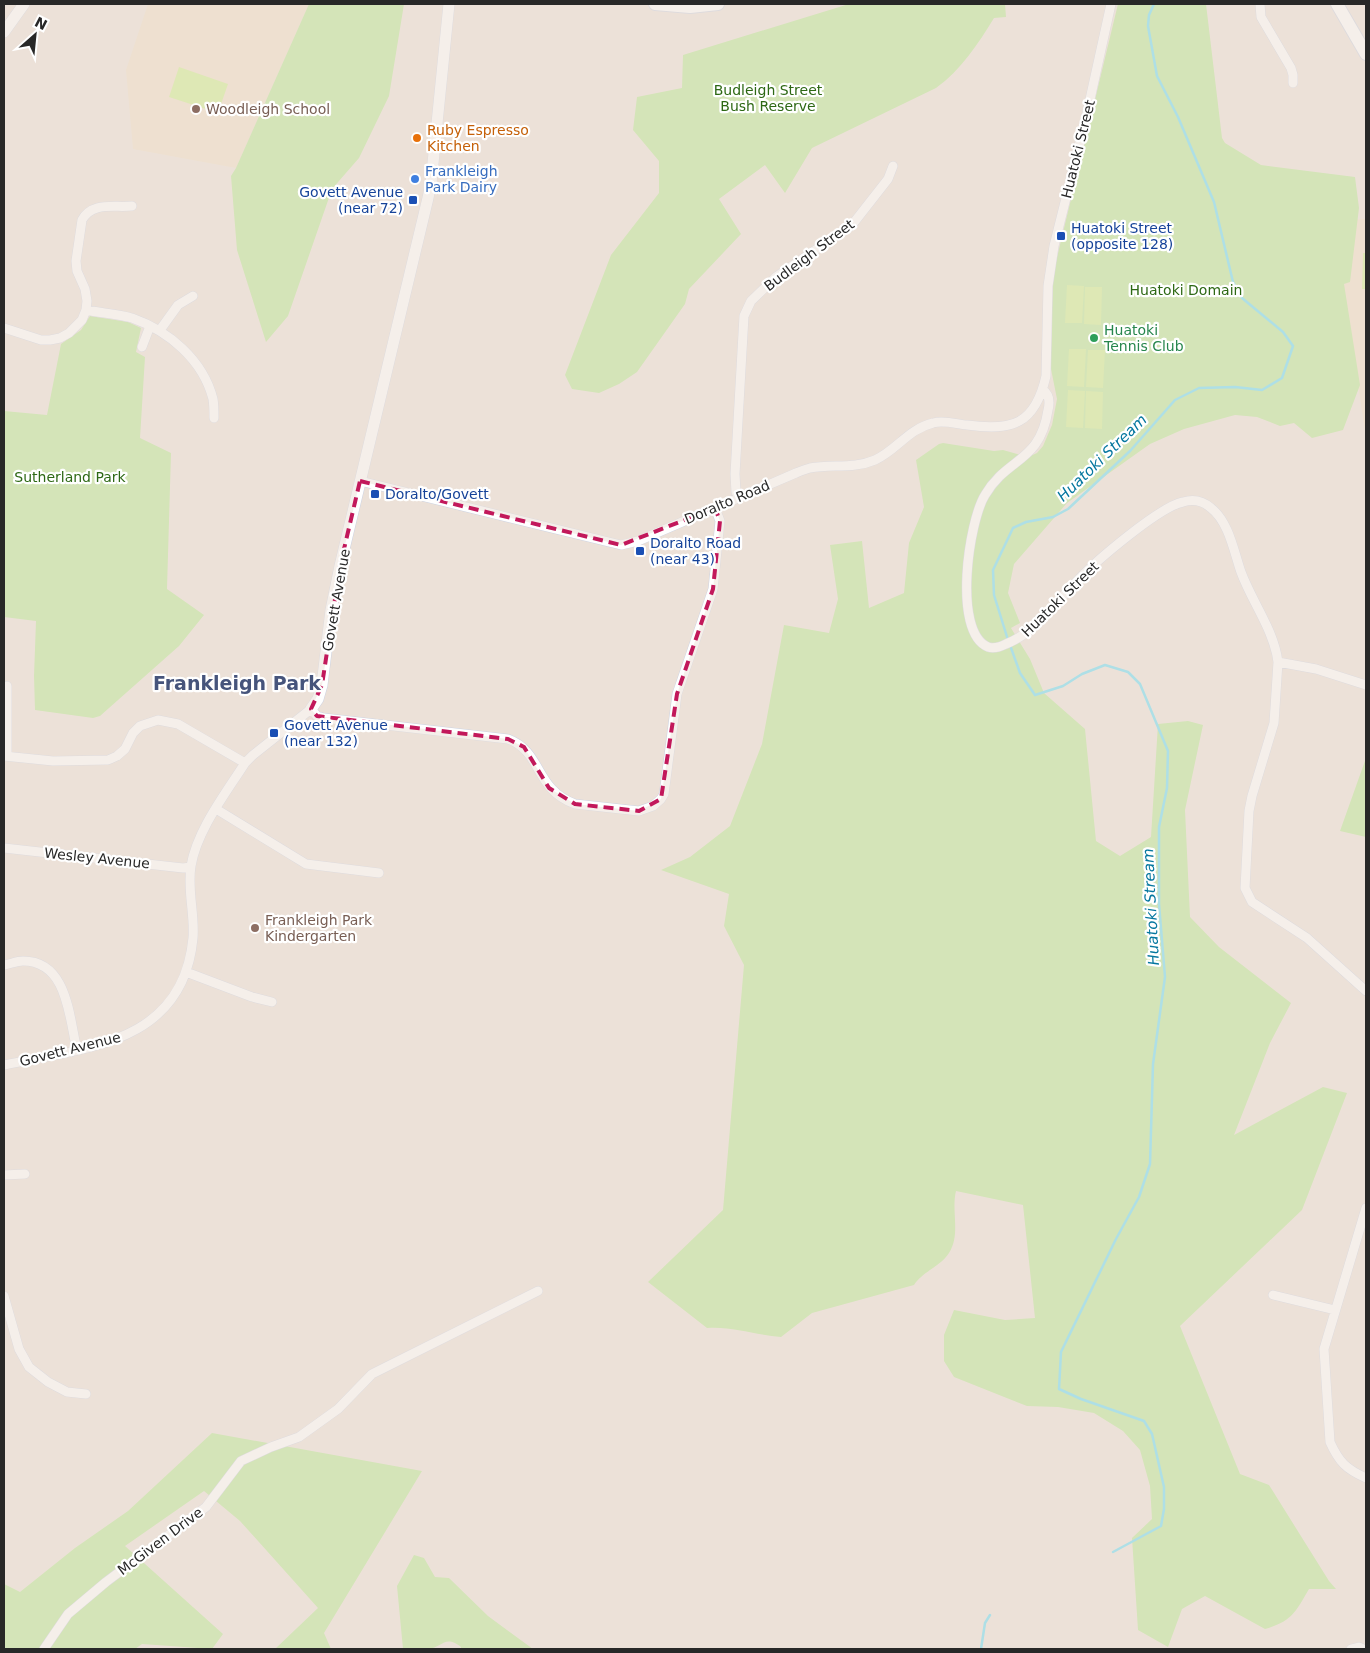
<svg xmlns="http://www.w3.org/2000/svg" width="1370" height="1653" viewBox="0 0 1370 1653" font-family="'DejaVu Sans',sans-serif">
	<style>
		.education { fill: #efdec5 }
		.green { fill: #b5e790 }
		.pitch { fill: #cdef8b }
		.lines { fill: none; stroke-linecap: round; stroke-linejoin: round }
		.stream { stroke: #62dbf6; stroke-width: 2.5 }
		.minor-casing { stroke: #cdd3e2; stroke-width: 10 }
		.tertiary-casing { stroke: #cdd3e2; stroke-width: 12 }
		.secondary-casing { stroke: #cdd3e2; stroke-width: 14 }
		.minor { stroke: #fff; stroke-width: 9 }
		.tertiary { stroke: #fff; stroke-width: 11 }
		.secondary { stroke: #fff; stroke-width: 12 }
		.marked { fill: none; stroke: #c2185b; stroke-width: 4; stroke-dasharray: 10 6; stroke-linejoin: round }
		.education-dot { fill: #8d6e63; stroke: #fff; stroke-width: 2 }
		.food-dot { fill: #e8710a; stroke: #fff; stroke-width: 2 }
		.shop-dot { fill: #3f7fe0; stroke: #fff; stroke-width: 2 }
		.transit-dot { fill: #1a4fb4; stroke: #fff; stroke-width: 2 }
		.leisure-dot { fill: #2e9e5b; stroke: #fff; stroke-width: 2 }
		.labels { text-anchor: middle; stroke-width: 4.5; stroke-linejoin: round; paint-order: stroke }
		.park-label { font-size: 14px; fill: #2d6814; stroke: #fff }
		.education-label { font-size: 14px; fill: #785e54; stroke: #fff; text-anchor: start }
		.food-label { font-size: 14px; fill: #c56008; stroke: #fff; text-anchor: start }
		.street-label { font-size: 14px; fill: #282828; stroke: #fff }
		.shop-label { font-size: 14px; fill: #366cbe; stroke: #fff; text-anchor: start }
		.transit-label { font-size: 14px; fill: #164399; stroke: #fff; text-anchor: start }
		.leisure-label { font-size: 14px; fill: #27864d; stroke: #fff; text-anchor: start }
		.water-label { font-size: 15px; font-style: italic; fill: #05779f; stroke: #fff }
		.district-label { font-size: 19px; font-weight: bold; fill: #46547b; stroke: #fff }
	</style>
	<rect width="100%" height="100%" fill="#ece1d8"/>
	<path class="education" d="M148,4h161l-73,164 -103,-19 -7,-79z
		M1366,219v218l-23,-150 -7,-67z"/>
	<path class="green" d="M309,4h95l-15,92 -30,62 -27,31 -44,127 -22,26 -29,-92 -6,-74 5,-8z
		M849,4h156l1,13 -12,1c-16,26 -33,52 -58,70l-124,60 -27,45 -20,-28 -46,34 22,35 -52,55 -4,15 -48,68 -18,12 -20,9 -27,-4 -7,-14 46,-120 48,-62v-32l-26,-31 4,-33 45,-9 1,-33z
		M1118,4h88l16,134 3,5 36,22 94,12 4,31 -9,74 -6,2 16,101 -17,45 -31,8 -18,-15 -14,3 -23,-9 -22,-2 -51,14 -34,15 -83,59 -53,61 -6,29 12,30 -9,5 19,31 14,34 41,36 11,112 24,15 31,-19 7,-113 30,-3 15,4 -18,85 5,107 29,30 72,56 -21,40 -36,92 89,-48 24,6 -45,117 -122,116 60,148 29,11 60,96 7,8h-27c-14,24 -17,32 -44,40l-60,-33 -23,13 -14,38 -30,-17 -6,-92 20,-19 -2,-33 -10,-36 -17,-19 -29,-18 -36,-6 -31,-1 -73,-29 -10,-16v-26l10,-25 51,10 30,-2 -12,-113 -67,-14c-5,20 5,43 -7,62 -8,13 -27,19 -35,32l-102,28 -31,24c-25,-2 -50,-11 -74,-9l-59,-46 75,-72 21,-245 -20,-39 5,-32 -68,-24 29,-13 40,-31 32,-82 22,-119 45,8 9,-34 -8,-54 32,-4 7,67 35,-15 5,-50 15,-36 -8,-47 23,-16 4,-1 51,8 9,-1 25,7 9,-4 6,-7 9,-21 5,-26 -9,-45 4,-76z
		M90,316l38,6 13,6 -5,24 9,5 -5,81 31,15 -4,136 37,26 -25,31 -79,70 -7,2 -58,-8 -1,-34 2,-55 -32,-4v-206l43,4 14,-71 20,-14z
		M1366,758v79l-26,-6z
		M212,1433l210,38 -98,162 7,16h-56l43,-41 -78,-87 -36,-30 -79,55 98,88 -11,15 -70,-5 -7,5h-131v-65l16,8 55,-44 53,-37z
		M414,1555l10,3 11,19 14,1 39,38 45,33h-72v-2c-16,-13 -19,1 -33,2 -8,1 -16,0 -25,0l-6,-63z"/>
	<path class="pitch" d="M179,67l49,17 -10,29 -49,-16z
		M1363,253h3v36h-4z
		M1067,285l17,1 -2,37h-17z
		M1085,287h17l-1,38 -17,-1z
		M1069,349h17l-2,38 -17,-1z
		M1088,350h17l-2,38 -17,-1z
		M1068,390l17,1 -2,37 -17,-1z
		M1086,391l17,1 -1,37 -17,-1z"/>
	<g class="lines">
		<path class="stream" d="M1008,640l-14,-45 -1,-25 20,-42 13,-6 27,-5 15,-8 62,-58 45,-51 24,-12 36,-1 27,3 20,-12 11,-32 -10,-14 -41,-34 -9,-16 -19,-80 -36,-85 -21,-41 -9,-50 1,-11 5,-11
			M1010,645l10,28 15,22 28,-9 19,-12 23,-9 23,7 12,12 28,67 -1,37 -8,39v77l6,73 -12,87 -3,100 -11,33 -23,42 -55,113 -2,37 22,10 63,22 8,13 12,53v22l-3,17 -48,26
			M981,1649l4,-26 5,-8"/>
		<defs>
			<path id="minor" d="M1260,4l1,13 30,51 2,7v8
				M86,310c15,3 31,4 46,8 37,13 71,42 81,81 1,6 1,13 1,19
				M4,328l37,12h9l10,-2 9,-5 13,-13 4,-10 1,-9 -2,-12 -8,-18 -1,-10 6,-41c10,-19 33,-12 50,-14
				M160,330l18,-25 15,-9
				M142,347l8,-21
				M1043,390c7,5 7,12 5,20 -8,53 -41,47 -63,85 -16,26 -33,137 3,152 6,2 12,0 18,-3 32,-13 48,-40 72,-64 18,-19 81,-73 105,-78 10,-3 20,-1 28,6 18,14 23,44 30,64 11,30 33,58 37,90l-4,61 -22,73 -3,15 -4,77 7,14 55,36 59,53
				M360,481l261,64 17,-4 158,-68c5,-2 10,-4 14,-5 22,-4 44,1 65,-8 22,-10 33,-31 58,-37 11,-3 23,1 34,2 45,6 68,0 79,-49l2,-90 6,-40 31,-124 26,-118
				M739,498l-3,-6 -1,-18 9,-158 7,-15 25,-24 76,-52 36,-46 5,-13
				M1278,662l38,7 50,16
				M4,756l49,5 55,-1 9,-4 8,-7 8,-16 7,-7 18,-6 20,4 67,39
				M7,756v-70
				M216,809l90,55 73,9
				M4,848l179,20 8,-1
				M4,965c6,-1 13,-4 19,-4 45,0 46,57 54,89
				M186,972l66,25 20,5
				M4,1065c82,-17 179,-21 189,-127 2,-24 -6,-48 -2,-72 6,-36 35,-73 54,-103l8,-8 58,-46 6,7 7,2 184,21c35,13 26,50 67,65l64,7 14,-5 8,-7 3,-5 13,-100 36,-105 7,-68 -5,-13
				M4,1175l21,-1
				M1366,1208l-42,141 6,93c9,20 16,27 36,36
				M1273,1295l62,15
				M4,1296l15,53 10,18 19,15 19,10 19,2
				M44,1649l24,-35 38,-32 100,-75 35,-46 30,-14 28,-10 39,-28 34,-35 166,-83
				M1351,1649l8,-2 4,2"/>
			<path id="tertiary" d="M4,32l20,-28
				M311,709l7,-10 4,-14 9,-75 9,-44 88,-368 3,-15 18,-179"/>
			<path id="secondary" d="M655,4l35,3 28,-3
				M1337,4l29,50"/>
		</defs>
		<use href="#minor" class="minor-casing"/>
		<use href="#tertiary" class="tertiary-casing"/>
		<use href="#secondary" class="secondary-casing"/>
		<use href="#minor" class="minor"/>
		<use href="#tertiary" class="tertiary"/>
		<use href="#secondary" class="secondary"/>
	</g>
	<path d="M0 0H1370V1653H0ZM360,481l261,64 94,-37 5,13 -7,68 -36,105 -16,105 -22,12 -64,-7 -26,-16 -25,-41 -16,-8 -191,-23 -6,-7 11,-24 18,-119z" fill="#ece1d8" fill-opacity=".55" fill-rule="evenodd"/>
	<path class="marked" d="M360,481l261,64 94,-37 5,13 -7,68 -36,105 -16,105 -22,12 -64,-7 -26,-16 -25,-41 -16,-8 -191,-23 -6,-7 11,-24 18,-119z"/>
	<g class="education-dot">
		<circle cx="196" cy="109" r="5"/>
		<circle cx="255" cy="928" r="5"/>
	</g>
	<circle class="food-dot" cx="417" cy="138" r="5"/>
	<circle class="shop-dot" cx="415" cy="179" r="5"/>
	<g class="transit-dot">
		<rect x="408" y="195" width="10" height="10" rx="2.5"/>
		<rect x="1056" y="231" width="10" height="10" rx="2.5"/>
		<rect x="370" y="489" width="10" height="10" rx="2.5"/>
		<rect x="635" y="546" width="10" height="10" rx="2.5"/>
		<rect x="269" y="728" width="10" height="10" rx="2.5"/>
	</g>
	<circle class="leisure-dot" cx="1094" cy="338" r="5"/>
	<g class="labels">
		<g class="park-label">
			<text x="768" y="95">Budleigh Street<tspan x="768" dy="16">Bush Reserve</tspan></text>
			<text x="1186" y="295">Huatoki Domain</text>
			<text x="70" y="482">Sutherland Park</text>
		</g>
		<g class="education-label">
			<text x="206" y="114">Woodleigh School</text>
			<text x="265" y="925">Frankleigh Park<tspan x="265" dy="16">Kindergarten</tspan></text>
		</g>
		<g class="food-label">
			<text x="427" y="135">Ruby Espresso<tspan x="427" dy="16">Kitchen</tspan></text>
		</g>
		<g class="street-label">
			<text transform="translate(1078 149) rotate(-76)" y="5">Huatoki Street</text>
			<text transform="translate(809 255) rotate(-37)" y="5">Budleigh Street</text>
			<text transform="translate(727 502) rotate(-23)" y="5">Doralto Road</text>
			<text transform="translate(1060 599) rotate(-44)" y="5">Huatoki Street</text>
			<text transform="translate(336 600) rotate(-80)" y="5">Govett Avenue</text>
			<text transform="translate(97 858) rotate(6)" y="5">Wesley Avenue</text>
			<text transform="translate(70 1049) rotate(-14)" y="5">Govett Avenue</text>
			<text transform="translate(160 1541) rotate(-37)" y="5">McGiven Drive</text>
		</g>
		<g class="shop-label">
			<text x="425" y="176">Frankleigh<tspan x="425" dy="16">Park Dairy</tspan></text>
		</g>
		<g class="transit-label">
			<text x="403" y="197" text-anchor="end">Govett Avenue<tspan x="403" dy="16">(near 72)</tspan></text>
			<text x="1071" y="233">Huatoki Street<tspan x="1071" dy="16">(opposite 128)</tspan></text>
			<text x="385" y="499">Doralto/Govett</text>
			<text x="650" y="548">Doralto Road<tspan x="650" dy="16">(near 43)</tspan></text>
			<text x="284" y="730">Govett Avenue<tspan x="284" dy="16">(near 132)</tspan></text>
		</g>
		<g class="leisure-label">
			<text x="1104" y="335">Huatoki<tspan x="1104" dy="16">Tennis Club</tspan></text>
		</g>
		<g class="water-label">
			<text transform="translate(1102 458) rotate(-44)" y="5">Huatoki Stream</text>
			<text transform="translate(1151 907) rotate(-93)" y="5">Huatoki Stream</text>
		</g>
		<g class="district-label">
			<text x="237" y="690">Frankleigh Park</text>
		</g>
	</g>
	<rect width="1370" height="1653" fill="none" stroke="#282828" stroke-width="10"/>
	<g transform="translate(35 35) rotate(27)" stroke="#ffffff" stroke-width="4" paint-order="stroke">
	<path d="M0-4L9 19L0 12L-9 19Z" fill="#282828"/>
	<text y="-8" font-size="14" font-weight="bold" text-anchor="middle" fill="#282828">N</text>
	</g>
</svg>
